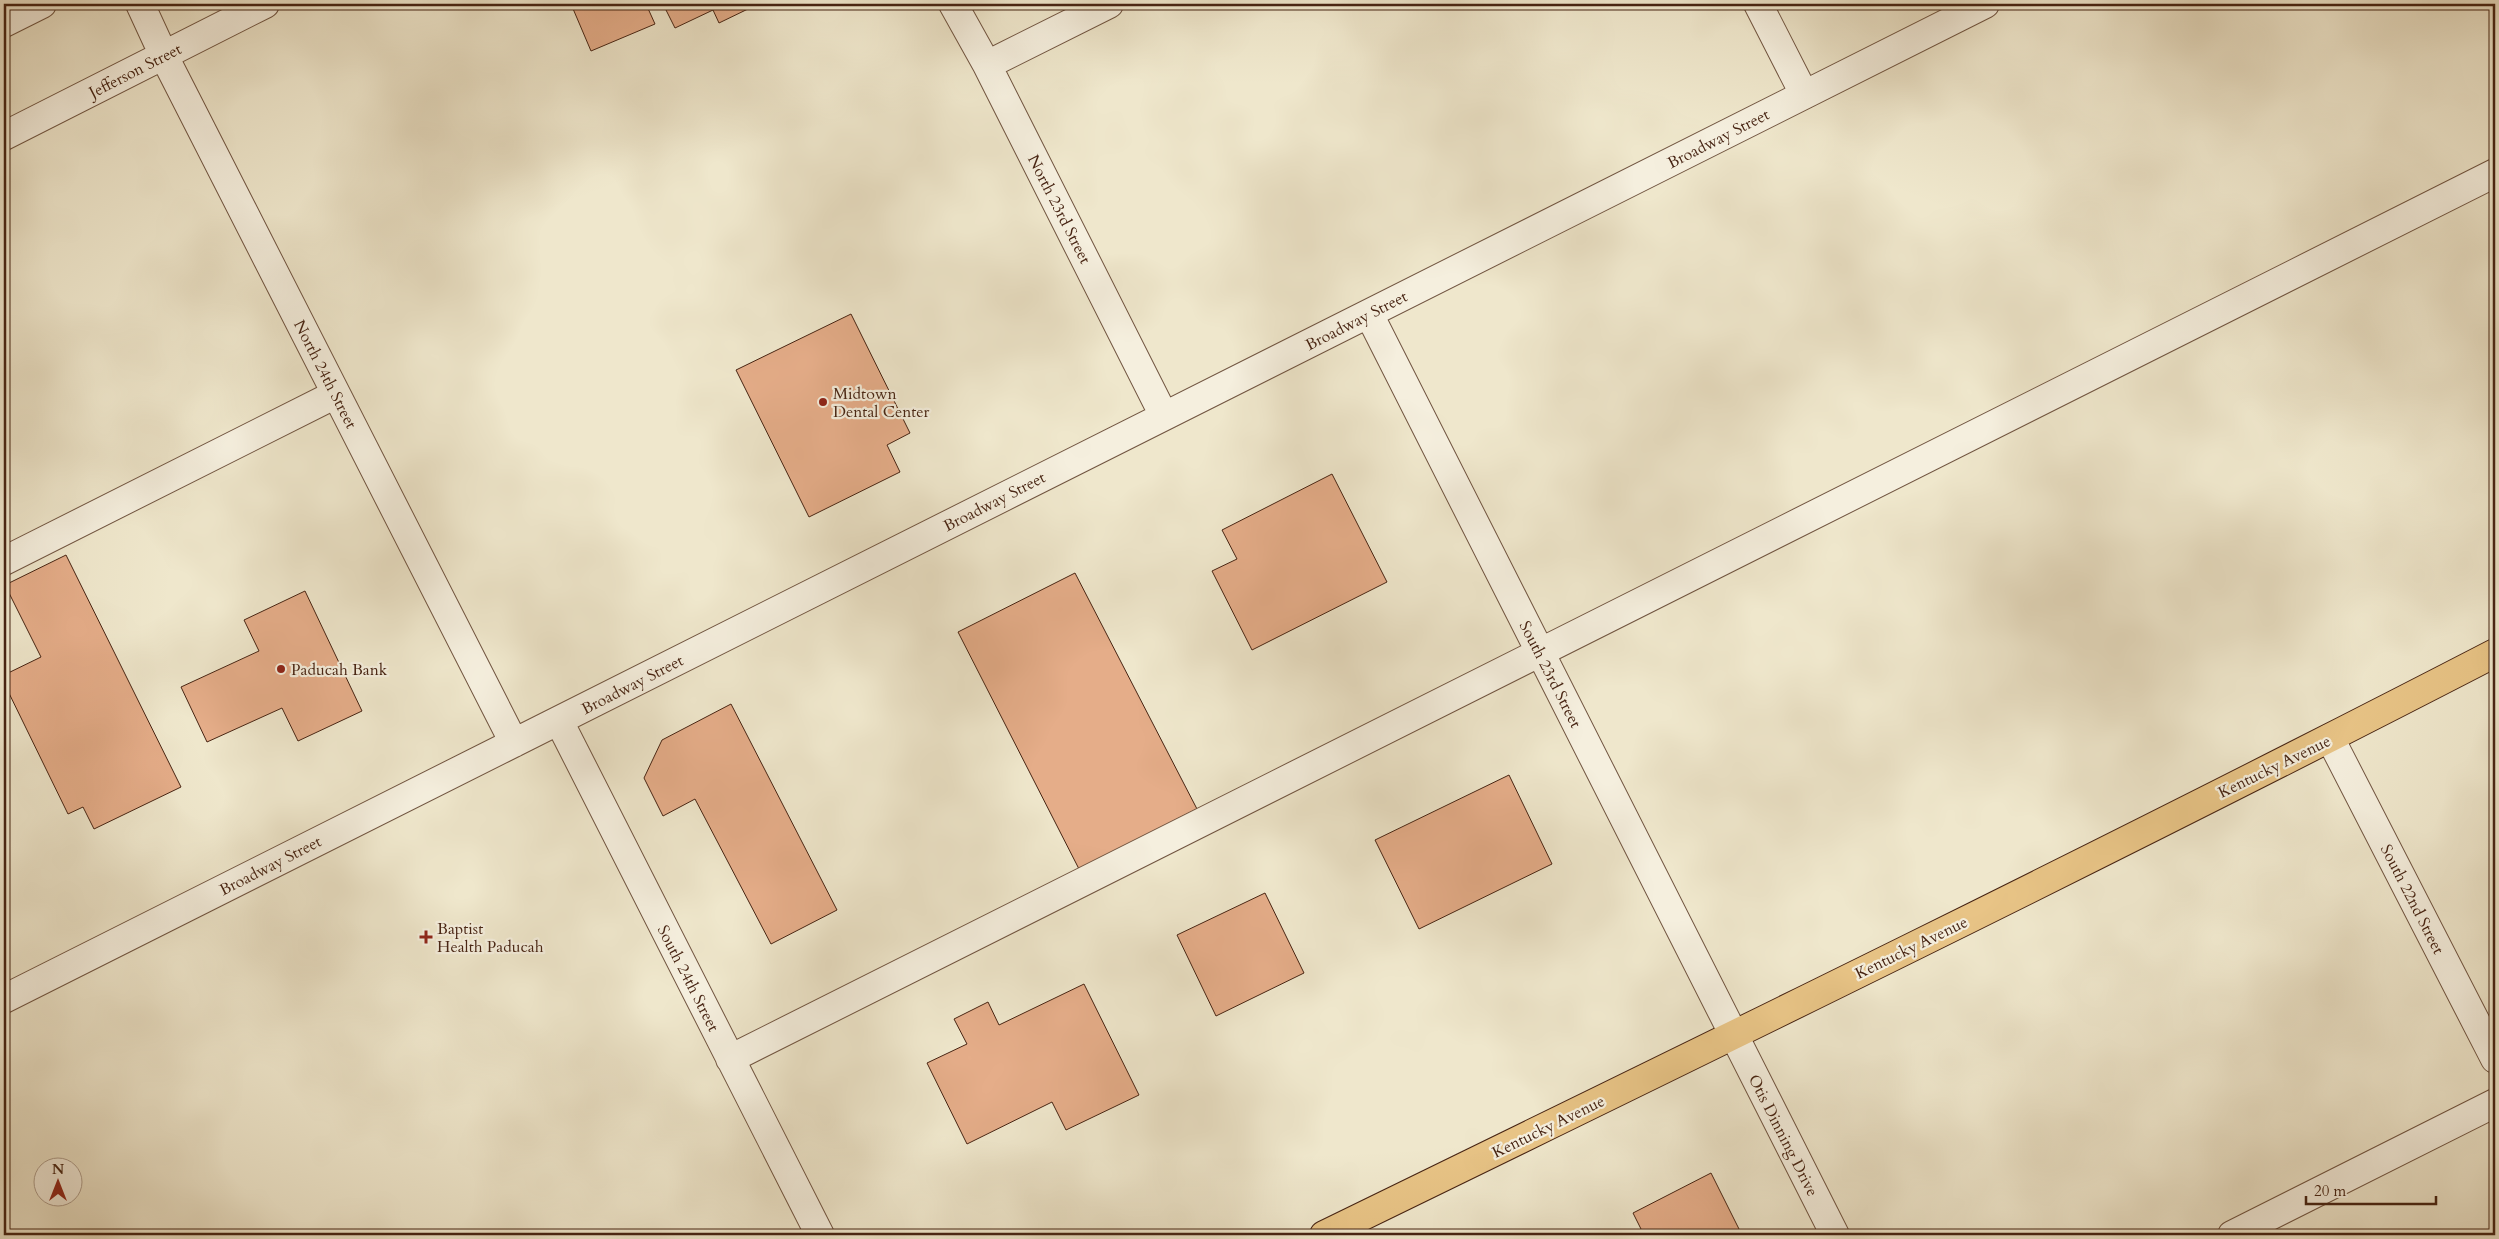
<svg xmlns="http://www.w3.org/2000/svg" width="2499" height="1239" viewBox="0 0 2499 1239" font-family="Cardo,serif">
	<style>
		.building { fill: #e5ad89; stroke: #472413 }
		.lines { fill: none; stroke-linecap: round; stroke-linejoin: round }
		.minor-casing { stroke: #715541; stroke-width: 30 }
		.major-casing { stroke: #472413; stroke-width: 30 }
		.minor { stroke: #f5efde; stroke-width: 28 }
		.major { stroke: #e8c486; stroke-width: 28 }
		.poi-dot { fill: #8f2418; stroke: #f5efde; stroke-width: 2 }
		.labels { text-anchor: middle; stroke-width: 4.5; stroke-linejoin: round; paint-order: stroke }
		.street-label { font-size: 16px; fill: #472413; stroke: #f5efde }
		.poi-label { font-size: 16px; fill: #472413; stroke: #f5efde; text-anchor: start }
	</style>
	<rect width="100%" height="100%" fill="#efe7cc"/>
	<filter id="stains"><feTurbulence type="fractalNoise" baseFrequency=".004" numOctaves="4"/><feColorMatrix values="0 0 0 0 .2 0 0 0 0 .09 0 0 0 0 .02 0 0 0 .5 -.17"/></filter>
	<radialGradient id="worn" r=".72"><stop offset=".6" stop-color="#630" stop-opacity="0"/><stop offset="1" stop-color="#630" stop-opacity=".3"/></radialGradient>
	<path class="building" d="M571,4h75l9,20 -64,27z
		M663,4h85l2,4 -31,15 -6,-13 -38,18z
		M851,314l59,119 -23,12 13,27 -91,45 -73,-147z
		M1332,474l55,108 -135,68 -40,-79 25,-12 -15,-29z
		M66,555l115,232 -87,42 -11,-22 -15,7 -64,-131v-8l37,-18 -36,-72z
		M1075,573l122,236 -118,60 -121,-237z
		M305,591l57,120 -64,30 -16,-33 -75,34 -26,-55 78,-36 -15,-31z
		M731,704l106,206 -66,34 -76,-145 -32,17 -19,-38 18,-38z
		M1509,775l43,89 -133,65 -44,-89z
		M1265,893l39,80 -88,43 -39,-81z
		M1084,984l55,111 -73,35 -14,-28 -85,42 -40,-81 40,-19 -13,-25 34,-17 11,23z
		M1711,1173l31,62h-98l-11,-22z"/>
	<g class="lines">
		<defs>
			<path id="minor" d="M140,4l24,52 350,687
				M953,4l34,61 177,351
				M1758,4l46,90
				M4,23l38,-19
				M987,65l122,-61
				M4,136l261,-132
				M1369,314l466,921
				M4,561l332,-167
				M559,721l261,514
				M2330,738l165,321
				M4,999l1981,-995
				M730,1059l1765,-886
				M2232,1235l263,-132"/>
			<path id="major" d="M1324,1235c392,-191 784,-382 1171,-582"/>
		</defs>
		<use href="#minor" class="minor-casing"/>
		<use href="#major" class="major-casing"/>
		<use href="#minor" class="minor"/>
		<use href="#major" class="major"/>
	</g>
	<g class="poi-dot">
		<circle cx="823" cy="402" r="5"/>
		<circle cx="281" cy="669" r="5"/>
		<path d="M423.5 929.5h5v5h5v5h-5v5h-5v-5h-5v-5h5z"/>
	</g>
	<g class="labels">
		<g class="street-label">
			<text transform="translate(135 70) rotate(-27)" y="6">Jefferson Street</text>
			<text transform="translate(1718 138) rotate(-27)" y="6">Broadway Street</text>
			<text transform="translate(1060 209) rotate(63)" y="6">North 23rd Street</text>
			<text transform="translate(1356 320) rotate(-27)" y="6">Broadway Street</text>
			<text transform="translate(326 374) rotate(63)" y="6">North 24th Street</text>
			<text transform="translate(994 501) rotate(-27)" y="6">Broadway Street</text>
			<text transform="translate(1551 674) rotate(63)" y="6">South 23rd Street</text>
			<text transform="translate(632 684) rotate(-27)" y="6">Broadway Street</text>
			<text transform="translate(2274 766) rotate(-26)" y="6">Kentucky Avenue</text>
			<text transform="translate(270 865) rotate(-27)" y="6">Broadway Street</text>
			<text transform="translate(2413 899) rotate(63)" y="6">South 22nd Street</text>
			<text transform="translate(1911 947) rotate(-26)" y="6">Kentucky Avenue</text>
			<text transform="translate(689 978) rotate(63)" y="6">South 24th Street</text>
			<text transform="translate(1548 1126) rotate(-26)" y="6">Kentucky Avenue</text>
			<text transform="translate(1784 1135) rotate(63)" y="6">Otis Dinning Drive</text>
		</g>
		<g class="poi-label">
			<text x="833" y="399">Midtown<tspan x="833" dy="18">Dental Center</tspan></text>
			<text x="291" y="675">Paducah Bank</text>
			<text x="437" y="934">Baptist<tspan x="437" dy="18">Health Paducah</tspan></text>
		</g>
	</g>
	<rect width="2499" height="1239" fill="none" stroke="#efe7cc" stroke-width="20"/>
	<rect x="5" y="5" width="2489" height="1229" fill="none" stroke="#472413" stroke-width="2.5"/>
	<rect x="10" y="10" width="2479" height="1219" fill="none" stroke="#472413"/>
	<g transform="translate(58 1182)"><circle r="24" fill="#f5efde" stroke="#af9e8d"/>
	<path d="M0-4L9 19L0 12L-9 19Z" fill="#8f2418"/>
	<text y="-8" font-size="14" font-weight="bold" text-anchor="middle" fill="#472413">N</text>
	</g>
	<path d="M2306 1196v8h130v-8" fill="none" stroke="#472413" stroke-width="2.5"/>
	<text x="2314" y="1196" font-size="15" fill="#472413" stroke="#f5efde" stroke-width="4" paint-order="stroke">20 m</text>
	<rect width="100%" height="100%" filter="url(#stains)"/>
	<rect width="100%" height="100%" fill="url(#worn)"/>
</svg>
